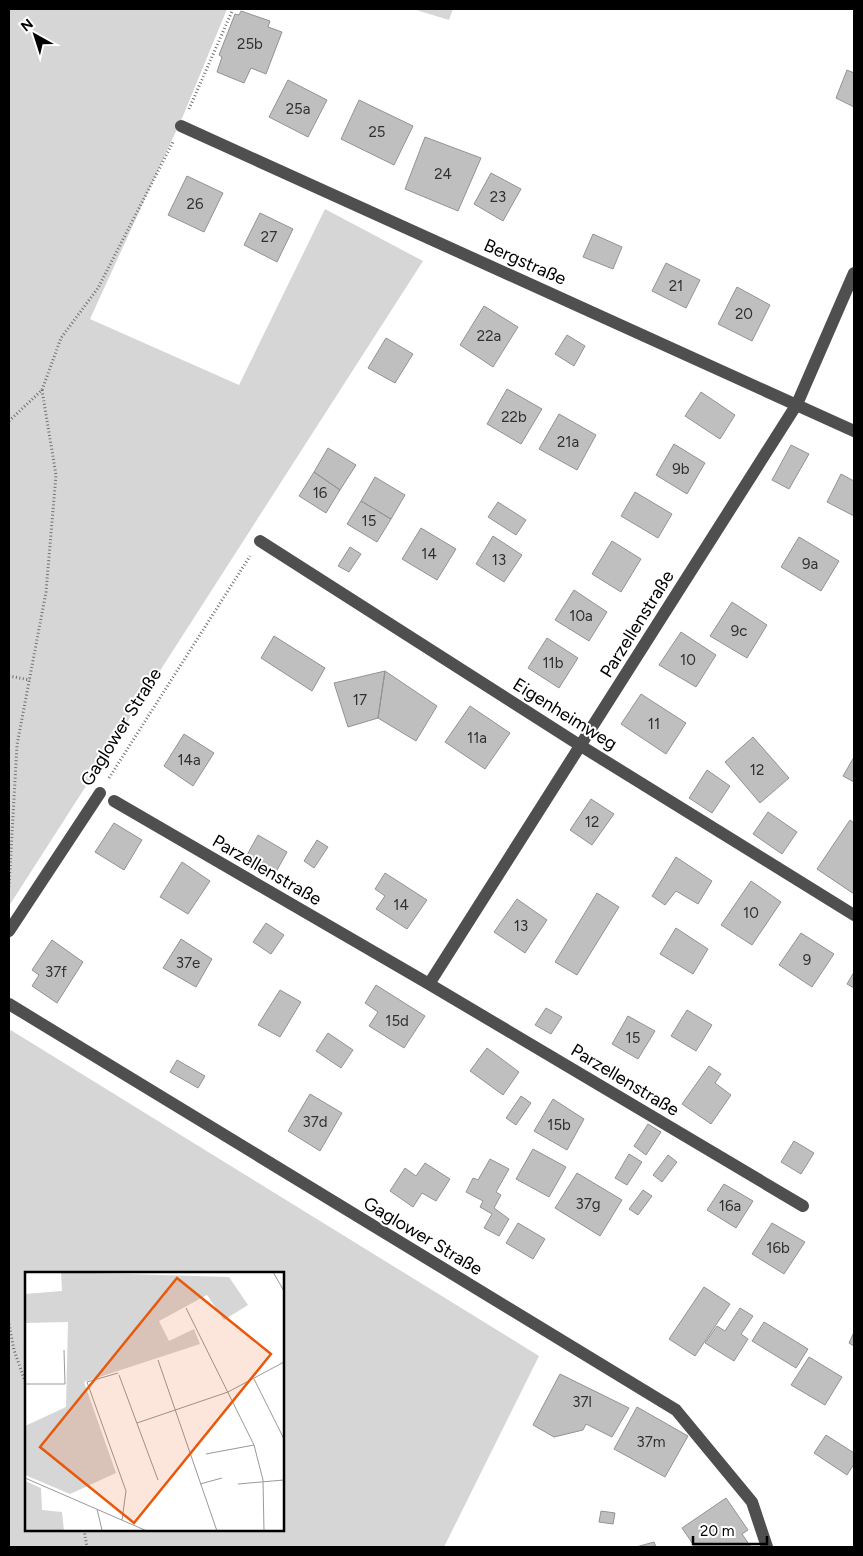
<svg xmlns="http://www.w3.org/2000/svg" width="863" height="1556" viewBox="0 0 863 1556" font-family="Figtree,sans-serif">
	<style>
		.green { fill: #d6d6d6; fill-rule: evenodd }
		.building { fill: #bfbfbf; stroke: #939393 }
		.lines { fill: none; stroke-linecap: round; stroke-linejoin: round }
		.path { stroke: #717171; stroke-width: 3; stroke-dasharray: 1 2.5; stroke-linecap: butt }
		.minor { stroke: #4f4f4f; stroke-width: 12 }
		.labels { text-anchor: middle; stroke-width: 4; stroke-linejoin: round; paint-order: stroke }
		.number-label { font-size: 15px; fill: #303030 }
		.street-label { font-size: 18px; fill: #000; stroke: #fff }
		.inset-road { fill: none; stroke: #999; stroke-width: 1 }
		.view { fill: #e8590c; fill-opacity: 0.15; stroke: #e8590c; stroke-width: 2.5 }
		.inset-edge { fill: none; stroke: #000; stroke-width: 2.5 }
	</style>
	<rect width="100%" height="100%" fill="#fff"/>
	<path class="green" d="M9,9h218l-44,107 -93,203 149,66 86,-176 98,52 -414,645z
		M413,9h40l-4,11z
		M9,1029l530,327 -95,191h-435zM26,1274h256v256h-256z"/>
	<path class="building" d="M241,11l29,10 -2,6 14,5 -16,42 -15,-6 -7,15 -27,-11 5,-15 -3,-2 16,-41 4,1z
		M847,70l7,3v34l-18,-9z
		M288,80l39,20 -19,37 -39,-20z
		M359,100l54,26 -19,39 -53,-26z
		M425,137l56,21 -23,53 -53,-22z
		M491,173l30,16 -18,32 -29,-17z
		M187,176l36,17 -19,39 -36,-17z
		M260,213l33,16 -16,33 -33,-17z
		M593,234l29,13 -9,22 -30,-12z
		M666,263l34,17 -14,28 -34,-17z
		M737,287l33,18 -18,36 -34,-17z
		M484,306l34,21 -25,40 -33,-22z
		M567,335l18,11 -11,20 -19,-12z
		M386,338l27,16 -18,29 -27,-15z
		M507,389l35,20 -21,35 -34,-20z
		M701,392l34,23 -15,24 -35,-23z
		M559,414l37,21 -19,35 -38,-21z
		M674,444l31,19 -18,31 -31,-19z
		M791,445l18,9 -20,35 -17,-9z
		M328,448l28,17 -16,25 -26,-18z
		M314,472l26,18 -14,23 -27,-17z
		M841,474l13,7v35l-27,-14z
		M375,477l30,18 -14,24 -30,-18z
		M635,492l37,22 -14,24 -37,-22z
		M361,501l30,18 -14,23 -30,-18z
		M498,502l28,18 -10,15 -28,-18z
		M421,528l35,21 -19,31 -35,-21z
		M493,536l29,19 -18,27 -28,-18z
		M799,537l40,24 -18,30 -40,-24z
		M612,541l29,18 -20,33 -29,-18z
		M350,547l11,7 -12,18 -11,-6z
		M574,590l33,22 -18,29 -34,-21z
		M732,602l35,23 -20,33 -37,-22z
		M681,632l35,23 -20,32 -37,-22z
		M274,636l51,32 -13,23 -51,-33z
		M547,638l31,20 -19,30 -31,-20z
		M385,671l-7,47 -30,9 -14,-44z
		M385,671l52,35 -21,35 -38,-23z
		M641,694l45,29 -20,31 -45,-30z
		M470,706l40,27 -25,36 -40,-27z
		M184,734l30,19 -21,33 -29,-20z
		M753,737l36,41 -29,25 -35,-41z
		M854,757v25l-11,-6z
		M707,770l23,16 -18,27 -23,-15z
		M591,799l23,15 -22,31 -22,-15z
		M768,812l29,20 -15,22 -29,-20z
		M850,820l4,3v71l-37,-25z
		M114,823l28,17 -18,30 -29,-18z
		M258,835l29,17 -11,20 -29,-17z
		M317,840l11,7 -14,21 -10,-7z
		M676,857l36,24 -14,23 -22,-13 -11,14 -13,-9z
		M182,862l28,19 -22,33 -28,-17z
		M385,873l42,27 -20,29 -31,-20 9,-13 -10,-7z
		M751,881l30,21 -29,43 -31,-20z
		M597,893l22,14 -42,68 -22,-13z
		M517,899l30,21 -22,33 -31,-21z
		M266,923l18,12 -13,19 -18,-12z
		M676,928l32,21 -15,25 -33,-20z
		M801,933l33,21 -22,33 -33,-22z
		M181,939l31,20 -16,28 -33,-19z
		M52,940l31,22 -26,41 -25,-17 7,-11 -7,-5z
		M854,972v16l-7,-4z
		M376,985l49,31 -21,32 -35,-22 9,-14 -13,-9z
		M280,990l21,12 -21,35 -22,-12z
		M546,1008l16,9 -11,17 -16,-9z
		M687,1010l25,15 -16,26 -25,-15z
		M628,1016l27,15 -17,28 -26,-15z
		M328,1033l25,17 -12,18 -25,-17z
		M487,1048l32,24 -16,23 -33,-24z
		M177,1060l28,16 -7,12 -28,-16z
		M709,1066l12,8 -6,9 16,12 -20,29 -29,-20z
		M310,1094l32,19 -22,38 -32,-20z
		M521,1096l10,7 -15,22 -10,-7z
		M553,1099l31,20 -17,31 -33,-19z
		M648,1124l13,8 -15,23 -12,-9z
		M794,1141l20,12 -13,21 -20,-12z
		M533,1149l33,18 -17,30 -33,-18z
		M629,1154l13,8 -15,23 -12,-7z
		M668,1155l9,7 -15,20 -9,-7z
		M490,1159l19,10 -13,23 5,3 -7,13 15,11 -10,17 -15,-8 8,-14 -12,-7 3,-6 -17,-9 7,-14 5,2z
		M425,1163l25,16 -14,22 -14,-8 -9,14 -23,-16 15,-23 11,8z
		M577,1173l45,27 -22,36 -45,-28z
		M724,1184l29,17 -17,27 -29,-18z
		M643,1190l9,6 -14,19 -9,-6z
		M518,1223l27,16 -12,20 -27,-16z
		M772,1223l33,19 -21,32 -32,-20z
		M704,1287l26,17 -35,52 -26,-17z
		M740,1308l13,8 -12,18 7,5 -14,22 -29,-18 12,-17 8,5z
		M764,1322l44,27 -12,19 -44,-27z
		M854,1332v14l-5,-3z
		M809,1357l33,20 -17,28 -34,-20z
		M560,1374l69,34 -17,29 -26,-13 -3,6 -29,7 -21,-12z
		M637,1407l51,29 -23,41 -51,-28z
		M826,1435l28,18v11l-7,11 -33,-22z
		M726,1498l22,32 -6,4 9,13h-56l-13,-19z
		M601,1511l14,2 -2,11 -14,-2z
		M654,1542l2,5h-20z"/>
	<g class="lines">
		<path class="path" d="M189,109l44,-100
			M9,421l33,-31 19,-52 37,-50 75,-146
			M9,676l21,4
			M109,778l141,-222
			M9,887l8,-142 29,-153 10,-117 -14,-85
			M9,1324l5,26 12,34
			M84,1530l3,17"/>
		<path class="minor" d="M181,126l673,305
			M260,541l321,205 273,169
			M114,801l315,183 374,222
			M9,931l91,-138
			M429,984l368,-580 57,-131
			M9,1004l667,406 76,92 15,45"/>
	</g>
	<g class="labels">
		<g class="number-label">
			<text x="250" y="49">25b</text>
			<text x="298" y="114">25a</text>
			<text x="377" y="137">25</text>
			<text x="443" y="179">24</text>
			<text x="498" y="202">23</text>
			<text x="195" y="209">26</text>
			<text x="269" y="242">27</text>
			<text x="676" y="291">21</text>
			<text x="744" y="319">20</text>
			<text x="489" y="341">22a</text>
			<text x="514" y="422">22b</text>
			<text x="568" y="447">21a</text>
			<text x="681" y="474">9b</text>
			<text x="320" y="498">16</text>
			<text x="369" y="526">15</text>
			<text x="429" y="559">14</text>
			<text x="499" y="565">13</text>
			<text x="810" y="569">9a</text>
			<text x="581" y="621">10a</text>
			<text x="739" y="636">9c</text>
			<text x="688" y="665">10</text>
			<text x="553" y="668">11b</text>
			<text x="360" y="705">17</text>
			<text x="654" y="729">11</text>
			<text x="477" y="743">11a</text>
			<text x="189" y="765">14a</text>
			<text x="757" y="775">12</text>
			<text x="592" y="827">12</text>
			<text x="401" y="910">14</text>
			<text x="751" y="918">10</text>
			<text x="521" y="931">13</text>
			<text x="807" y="965">9</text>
			<text x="188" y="968">37e</text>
			<text x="56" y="977">37f</text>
			<text x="397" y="1026">15d</text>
			<text x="633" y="1043">15</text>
			<text x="315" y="1127">37d</text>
			<text x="559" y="1130">15b</text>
			<text x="588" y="1209">37g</text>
			<text x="730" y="1211">16a</text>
			<text x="778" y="1253">16b</text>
			<text x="582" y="1407">37l</text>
			<text x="651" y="1447">37m</text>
		</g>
		<g class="street-label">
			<text transform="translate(525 262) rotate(24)" y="6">Bergstraße</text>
			<text transform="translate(637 624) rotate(-58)" y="6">Parzellenstraße</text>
			<text transform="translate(565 714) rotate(32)" y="6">Eigenheimweg</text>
			<text transform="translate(121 727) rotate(-58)" y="6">Gaglower Straße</text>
			<text transform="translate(267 870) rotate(30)" y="6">Parzellenstraße</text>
			<text transform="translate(625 1080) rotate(31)" y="6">Parzellenstraße</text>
			<text transform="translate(423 1236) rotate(31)" y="6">Gaglower Straße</text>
		</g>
	</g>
	<g transform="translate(25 1272)">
		<rect width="259" height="259" fill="#fff"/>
		<path d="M36,0l168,5 19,28 -24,15 -17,-25 -48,26 10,20 25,-12 6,15 -116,38 32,91 -46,21 -45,-19v-49l41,-19 2,-85 -43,1v-29l37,-3zM0,209l16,7 1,22 20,2 2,19h-39z" fill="#d6d6d6"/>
		<path class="inset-road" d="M85,0h134M248,0l11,19M161,36l68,137 9,35 1,51M133,88l59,171M93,101l-31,9 39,109 -4,29M94,103l39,105M229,107l30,60M0,112h40l-1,-34M112,151l91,-31 56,-30M181,182l48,-9M0,206l122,53M175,212l22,-6M213,212l46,-4M72,237l5,21"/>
		<path class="view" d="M152,6l94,76 -137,169 -94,-76z"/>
		<rect width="259" height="259" class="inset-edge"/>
	</g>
	<rect width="863" height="1556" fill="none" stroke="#000000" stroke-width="20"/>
	<g transform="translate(35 35) rotate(321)" stroke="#ffffff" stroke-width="4" paint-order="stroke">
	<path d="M0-4L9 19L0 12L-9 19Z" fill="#000000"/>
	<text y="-8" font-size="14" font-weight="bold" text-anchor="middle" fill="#000000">N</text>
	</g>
	<path d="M693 1536v8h74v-8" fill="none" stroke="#000000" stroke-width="2.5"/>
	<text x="700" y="1536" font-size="15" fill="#000000" stroke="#ffffff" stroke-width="4" paint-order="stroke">20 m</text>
</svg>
